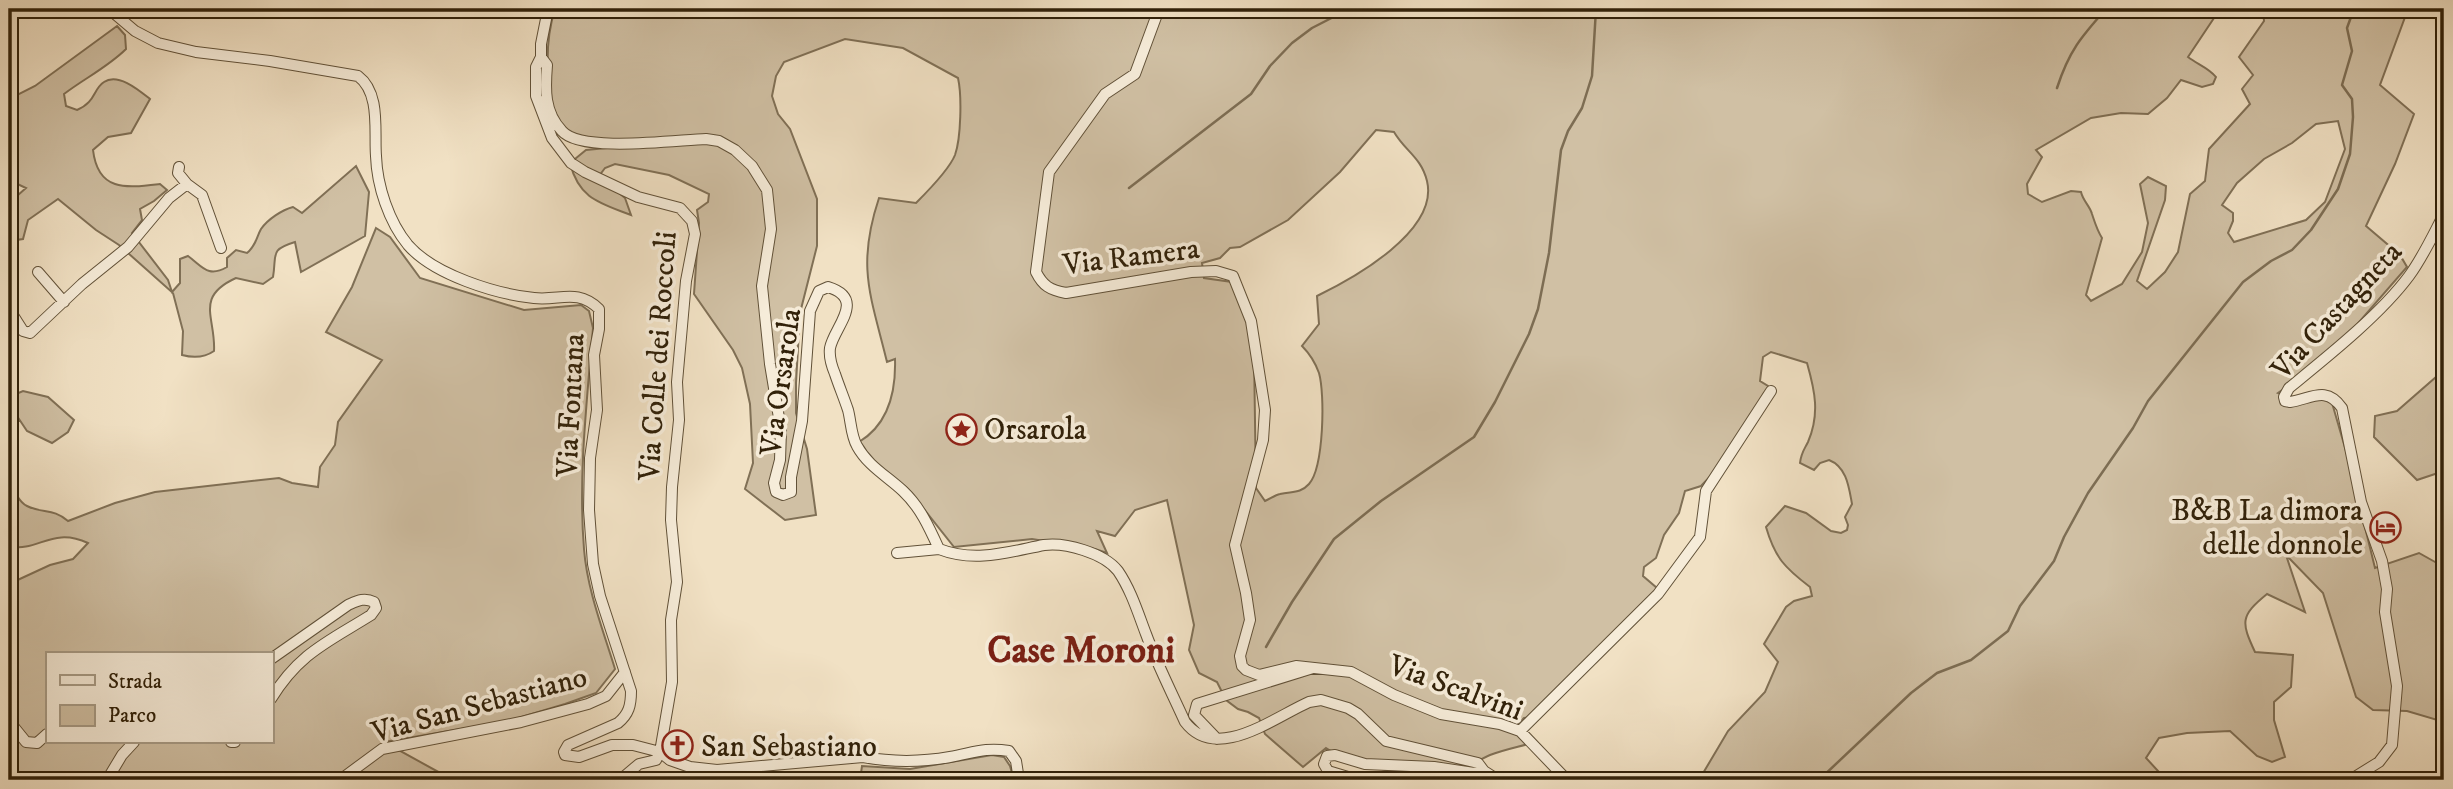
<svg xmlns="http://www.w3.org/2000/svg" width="2453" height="789" viewBox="0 0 2453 789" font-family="'IM FELL DW Pica',serif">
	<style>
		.green { fill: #d0c0a4; stroke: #807056; stroke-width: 2; fill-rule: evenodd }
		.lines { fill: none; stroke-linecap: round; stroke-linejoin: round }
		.stream { stroke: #7d6d53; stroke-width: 2.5 }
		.minor-casing { stroke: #615138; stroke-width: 12 }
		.minor { stroke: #f6ecd9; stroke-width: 10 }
		.labels { text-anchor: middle; stroke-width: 7; stroke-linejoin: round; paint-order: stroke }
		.street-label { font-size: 30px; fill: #312109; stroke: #f6ecd9 }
		.poi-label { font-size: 30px; fill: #312109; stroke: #f6ecd9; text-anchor: start }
		.district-label { font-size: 37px; font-weight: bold; fill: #7a1f14; stroke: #f6ecd9 }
	</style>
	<rect width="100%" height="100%" fill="#f1e1c4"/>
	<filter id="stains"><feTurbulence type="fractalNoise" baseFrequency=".00286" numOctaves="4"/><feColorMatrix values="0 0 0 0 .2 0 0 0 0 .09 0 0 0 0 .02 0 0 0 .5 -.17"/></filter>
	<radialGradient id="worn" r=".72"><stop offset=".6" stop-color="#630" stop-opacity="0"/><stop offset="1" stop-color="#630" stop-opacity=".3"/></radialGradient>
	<path class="green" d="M555,9h1446l40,8 8,-8h171l-32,48c9,7 21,11 28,20l-3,7 -11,3 -21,-7 -14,18 -19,16 -27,-1 -30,5 -55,32 6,7 -15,27 1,10 14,8 29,-11 10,1c2,9 9,14 11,22 3,9 5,16 10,24l-16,57 5,6 31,-17 20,-32 6,-29 -8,-39 8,-7 18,9 -1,14 -28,81 10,8 18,-17 13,-20 12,-58 15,-13 4,-32 41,-45 -8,-15 11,-14 -14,-18 25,-36 -1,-12h145l-28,76 34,29 -19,50 -29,62 34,29 7,12 -80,92 -49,34 17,7 35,-4 18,62 27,110 44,-15 25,14v155l-37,-11 -34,-1 -17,-13 -33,-104 -37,-38 19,57 -38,-18c-27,22 -26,28 -12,58l38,3 -2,32 -17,15v18l11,37 -13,5 -15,-6 -27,-25 -43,2 -28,5 -13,20 13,14 -24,8h-436l29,-49 37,-39 13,-30 -14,-18 22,-37 8,-6 18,-5 -2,-9c-25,-19 -35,-29 -44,-60l19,-21 21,7 25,18 10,2 6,-3 1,-5 -3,-8 7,-13c-3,-16 -5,-37 -23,-44l-9,3 -6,7 -14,-7c1,-10 4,-13 8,-21 12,-28 7,-51 -1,-79l-36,-11 -8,5 -3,24 8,5 -10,33 -16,24 -41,43 -16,5 -6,22 -15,22 -8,23 -12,9 -1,9 14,12 -5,8 -119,121 -9,1 -7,7 15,18c-14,4 -29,7 -42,12 -16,7 -39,24 -55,25 -16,2 -94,-22 -109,-32l-23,19 -38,-33 -6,-16 -11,-6 -10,-3 -12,-9 -9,-18 -18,-9 -10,-23 5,-25 -27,-125 -32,10 -20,26 -18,-5 10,22 -12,-4 -63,-10 -78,8 -46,-58 -49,-38v-9c30,-18 37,-51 36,-83l-8,3c-16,-66 -31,-95 -8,-164l37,5c11,-11 33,-33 39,-48 6,-17 7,-59 3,-77l-55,-30 -58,-9 -61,23 -8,14 -4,20 6,18 12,15 27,70v47l-17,67 -4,70v30l11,36 9,66 -31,5 -40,-31 8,-26 -3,-59 -8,-36 -9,-18 -39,-56 5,-71 -2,-13 11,-8 1,-8 -40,-19 -54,-11 -10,4 -6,8 26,22 6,17c-31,-12 -52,-16 -61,-52l16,-13 20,-2c-11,-5 -32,-9 -40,-17 -24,-26 -21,-91 -11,-122zM2338,121l7,28 -20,53 -19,18 -72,22 -6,-9 5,-12v-8l-11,-8 15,-22 27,-24 28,-16 24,-19zM1376,130l18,2c11,19 27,25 33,49 12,50 -73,97 -110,115l2,28 -17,22c8,8 13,16 17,27 6,21 5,94 -10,111 -9,10 -17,7 -29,10 -5,1 -10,5 -15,7l-9,-13 -2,-134 -6,-28 -16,-44 -28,-4 -2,-15 18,-5 10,-10 10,-1 48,-27 52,-48z
		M117,26l8,9 1,14c-18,18 -41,29 -62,45l2,12 11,4c19,-8 16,-21 27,-28 14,-10 36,9 46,17l-19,34 -23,4 -15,13c5,42 33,38 67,34l7,6 -13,11 -14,8 2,11 -10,13 36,47 4,12 8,-9v-24l8,-3c15,11 20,22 39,11v-9l9,-8 11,3c9,-7 9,-15 14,-24 7,-10 21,-19 32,-22l9,6 54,-47 13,26 -4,44 -64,36 -6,-30c-26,8 -18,12 -22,35l-10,7 -27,-6c-42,19 -20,40 -22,73 -10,7 -21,7 -32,4l1,-24 -10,-38 -54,-48 -23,-15 -38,-31 -30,21 -5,19 -14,2v-38l17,-15 -17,-8v-81l26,-13z
		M376,228l14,9 30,41 104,32 57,-5 8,6 4,17c-6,73 -15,148 -9,221 3,40 19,81 31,120l-19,24 -31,11 -57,17 -124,21 69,38h-444v-196l41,-19 23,-6 15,-16c-37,-17 -50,10 -79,3v-149l14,-6 25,6 26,23 -6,12 -16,11 -25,-12 -8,-12c-7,16 -4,16 -4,32 -1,18 -12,24 1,43 3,5 5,9 11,12 16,8 26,2 41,15l47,-18 40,-11 124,-14 13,5 26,4 2,-20 15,-22 3,-23 44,-62 -56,-28 26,-45zM47,654h224v88h-224z
		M2444,370v101l-27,9 -43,-43 1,-21 22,-5z
		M992,755l12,2 6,9 4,14h-154l2,-14 48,3z"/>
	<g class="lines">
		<path class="stream" d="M2057,88c12,-37 24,-51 49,-79
			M1129,188l122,-94 19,-28 22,-23 20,-15 37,-19
			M1266,647l26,-45 42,-63 47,-38 93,-64 21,-35 34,-68 9,-25 11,-56 12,-103 7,-19 14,-23 10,-32 4,-67
			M1819,780l92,-87 26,-20 34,-13 37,-29 12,-25 34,-45 10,-24 24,-44 45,-65 15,-27 95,-119 28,-21 21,-11 19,-20 27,-41 12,-35 3,-37 -1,-18 -10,-14 10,-34 -5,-23 4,-11 15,-8"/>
		<defs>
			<path id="minor" d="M109,9l26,22 23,12 38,9 74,9 88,15c23,17 16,56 18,80 1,30 13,66 32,89 26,30 88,49 126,53 26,3 43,-10 65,11v20l-5,26 3,55 -7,48 -1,52 4,54 7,32 31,95c0,14 -2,23 -13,32l-50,22 -4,7 1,3 14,2 33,-12h21l27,7 10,8 20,7 27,3 146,-13c28,5 59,5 87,0 23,-4 35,-10 59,-6l7,10 3,19
				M548,9l-7,35v13l-5,10v29l16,42 19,25 14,9 53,25 42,11 12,13 3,13 -9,47 -9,101 2,38 -7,67 -1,33 6,62 -6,38 1,62 -12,70 -4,8 -17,4 -19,16
				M1159,9l-24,65 -30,20 -56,78 -13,100c7,14 14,18 30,21l125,-21 25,-1 17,5 18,45 14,89 -2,30 -28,105 11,48 4,27 -10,36 2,10 4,4 13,5 37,-9 55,6 43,23 47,19 59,10 20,7 47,49
				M541,57l6,8c-2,24 -3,47 15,66 19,22 114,9 144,8l13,2 16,9 17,16 15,24 4,39 -9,57 8,78 11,66 -1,30 -6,23 2,9 7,3 8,-3v-15l11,-56 8,-110 9,-20 9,-4c39,12 6,40 2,61 -1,8 2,19 5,26 4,12 9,24 13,36 3,11 3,26 9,36 11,20 30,30 46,45 17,16 26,36 36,58 36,14 69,3 105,-4 21,-3 60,8 74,26 13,19 20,42 28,63 11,30 26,59 39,88 31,41 88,-4 124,-20l12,-2 27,8 10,6 28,27 92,22 6,8 14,9
				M179,167l-1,6 9,11
				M38,272l26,30
				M9,309l14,22 7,2 52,-49 46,-37 41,-49 18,-14 15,11 19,53
				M897,553l42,-4
				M271,659l77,-54c9,-4 16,-8 26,-3l2,6 -5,7c-43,27 -72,38 -100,84
				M9,721l17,21 11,1 10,-9
				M1520,731l138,-137 42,-57 6,-46 65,-100
				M1217,739l-23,-24 3,-11 116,-36
				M231,742h4
				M107,780l15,-25 12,-13
				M340,780l42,-31 139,-27 67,-18 18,-8 19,-24
				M1358,780l-30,-9 -4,-7 3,-8 8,-1 30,9 69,3 40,6 10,-2
				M2350,780l29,-18 13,-17 5,-59 -12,-74 2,-23 -5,-28 -21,-59 -19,-94c-16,-23 -31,-9 -52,-6l-5,-1 -1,-4 5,-9c38,-31 91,-73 120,-112 14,-19 24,-41 35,-62"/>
		</defs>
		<use href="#minor" class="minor-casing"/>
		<use href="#minor" class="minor"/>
	</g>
	<defs>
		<symbol id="sight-ring" viewBox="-11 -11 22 22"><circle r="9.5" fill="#f6ecd9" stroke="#8f2418" stroke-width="1.5"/><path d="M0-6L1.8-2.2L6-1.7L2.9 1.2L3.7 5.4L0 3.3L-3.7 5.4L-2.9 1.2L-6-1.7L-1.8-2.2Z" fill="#8f2418"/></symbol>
		<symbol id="hotel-ring" viewBox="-11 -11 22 22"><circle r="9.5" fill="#f6ecd9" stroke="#8f2418" stroke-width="1.5"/><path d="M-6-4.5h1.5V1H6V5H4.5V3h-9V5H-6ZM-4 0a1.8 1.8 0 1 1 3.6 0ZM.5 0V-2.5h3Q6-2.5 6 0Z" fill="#8f2418"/></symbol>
		<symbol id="church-ring" viewBox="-11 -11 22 22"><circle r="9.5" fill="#f6ecd9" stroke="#8f2418" stroke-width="1.5"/><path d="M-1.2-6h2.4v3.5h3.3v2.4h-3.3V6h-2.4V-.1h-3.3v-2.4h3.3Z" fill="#8f2418"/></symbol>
	</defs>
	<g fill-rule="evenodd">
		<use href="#sight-ring" x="944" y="412" width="35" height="35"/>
		<use href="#hotel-ring" x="2368" y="510" width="35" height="35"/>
		<use href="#church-ring" x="660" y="728" width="35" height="35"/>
	</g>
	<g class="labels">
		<g class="street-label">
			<text transform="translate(1131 256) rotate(-7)" y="10">Via Ramera</text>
			<text transform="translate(2336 310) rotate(-47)" y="10">Via Castagneta</text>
			<text transform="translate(657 356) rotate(-86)" y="10">Via Colle dei Roccoli</text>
			<text transform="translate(780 382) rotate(-82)" y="10">Via Orsarola</text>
			<text transform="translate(570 405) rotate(-87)" y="10">Via Fontana</text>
			<text transform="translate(1456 687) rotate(20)" y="10">Via Scalvini</text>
			<text transform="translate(479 704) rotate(-15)" y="10">Via San Sebastiano</text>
		</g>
		<g class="poi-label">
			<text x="984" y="439">Orsarola</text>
			<text x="2363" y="520" text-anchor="end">B&amp;B La dimora<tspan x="2363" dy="34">delle donnole</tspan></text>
			<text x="701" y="756">San Sebastiano</text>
		</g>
		<g class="district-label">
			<text x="1081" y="662">Case Moroni</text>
		</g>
	</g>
	<rect width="2453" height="789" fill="none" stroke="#f1e1c4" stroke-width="35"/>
	<rect x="10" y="10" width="2432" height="768" fill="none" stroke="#312109" stroke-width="3.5"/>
	<rect x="18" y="18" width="2418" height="754" fill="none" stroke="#312109" stroke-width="2"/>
	<rect x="46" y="652" width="228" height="91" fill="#f6ecd9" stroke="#a79b86" stroke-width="2"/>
	<rect x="60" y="675" width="35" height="10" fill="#f6ecd9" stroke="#a79b86" stroke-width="2"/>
	<text x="108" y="688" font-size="21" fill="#312109">Strada</text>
	<rect x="60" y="705" width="35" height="21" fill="#d0c0a4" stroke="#a79b86" stroke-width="2"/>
	<text x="108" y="722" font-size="21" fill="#312109">Parco</text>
	<rect width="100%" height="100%" filter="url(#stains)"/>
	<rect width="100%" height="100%" fill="url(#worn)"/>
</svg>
